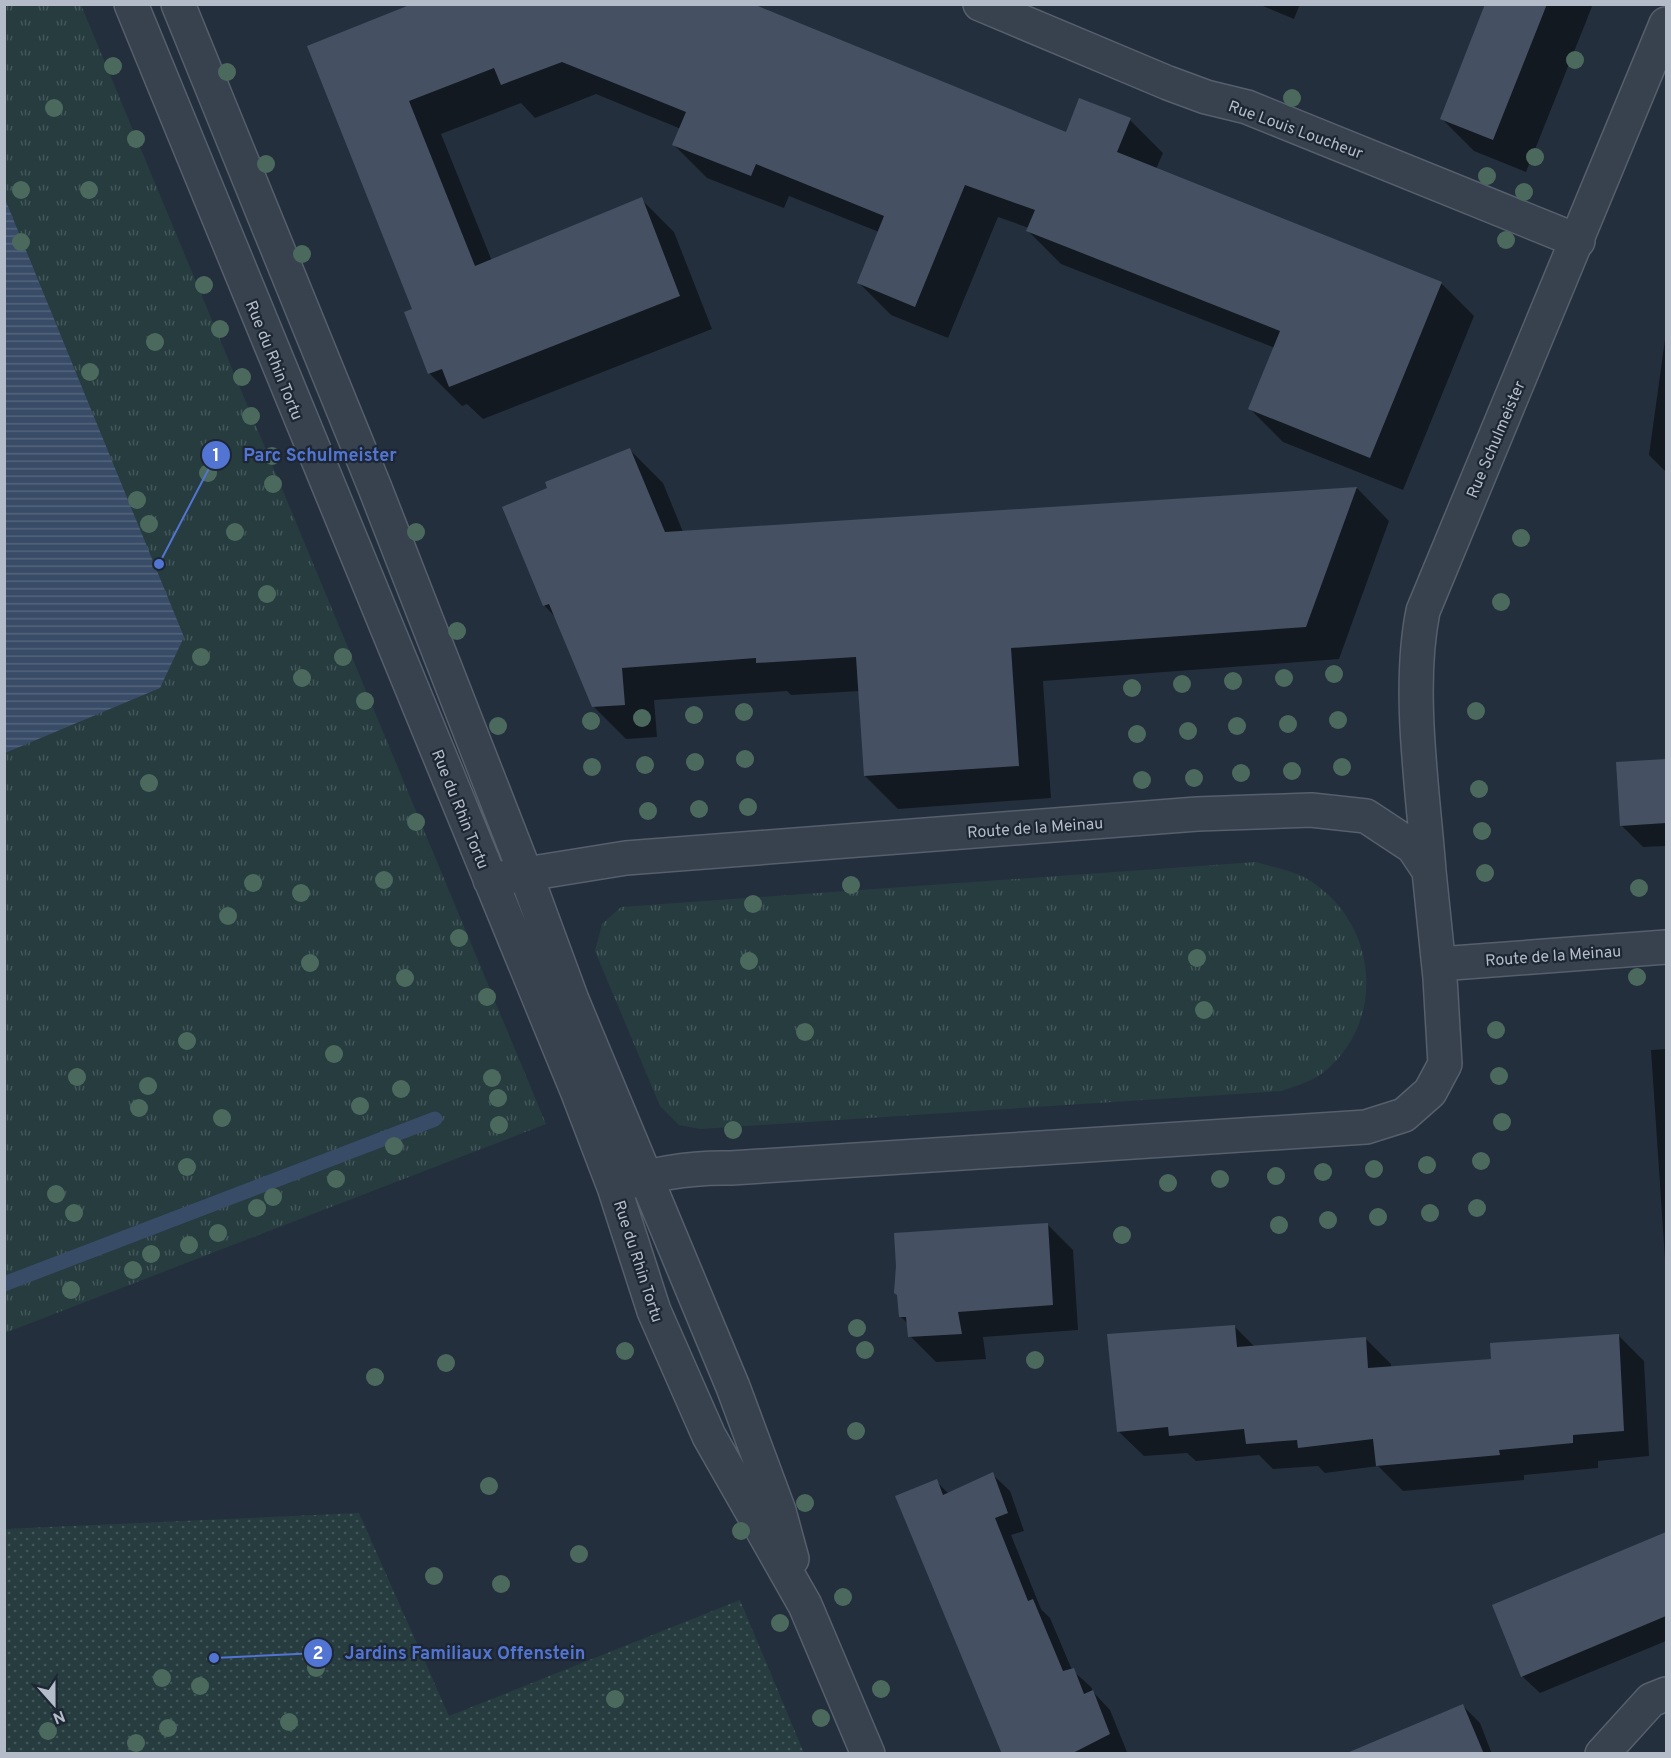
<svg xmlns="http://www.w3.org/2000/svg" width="1671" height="1758" viewBox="0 0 1671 1758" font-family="Overpass,sans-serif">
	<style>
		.grass { fill: url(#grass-dots) }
		.park { fill: url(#park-tufts) }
		.water { fill: url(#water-rules) }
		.shadow { fill: #0007 }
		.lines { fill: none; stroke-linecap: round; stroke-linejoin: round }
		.stream { stroke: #394c67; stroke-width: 15 }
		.building { fill: #455162 }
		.minor-casing { stroke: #565f6c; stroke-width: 36 }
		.minor { stroke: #38414e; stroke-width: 33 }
		.tree { fill: #4b6a5d }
		.labels { text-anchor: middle; stroke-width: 4.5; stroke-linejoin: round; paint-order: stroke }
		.street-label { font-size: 16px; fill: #b4bcc9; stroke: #1d2633 }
		.leader { fill: none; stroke: #5274d3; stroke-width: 2 }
		.callout-dot { fill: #5274d3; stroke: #1d2633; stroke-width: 2 }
		.mark-label { font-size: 18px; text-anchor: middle; font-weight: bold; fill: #fff }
		.callout-label { font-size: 18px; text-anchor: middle; font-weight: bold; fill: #5274d3; stroke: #1d2633; stroke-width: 4.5; stroke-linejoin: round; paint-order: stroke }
	</style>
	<defs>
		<pattern id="grass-dots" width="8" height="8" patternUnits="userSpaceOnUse" patternTransform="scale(1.5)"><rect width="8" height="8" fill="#263c3f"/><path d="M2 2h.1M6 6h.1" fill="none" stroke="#435659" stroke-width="1.8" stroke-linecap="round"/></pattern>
		<pattern id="park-tufts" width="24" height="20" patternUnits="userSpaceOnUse" patternTransform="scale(1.5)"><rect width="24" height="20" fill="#263c3f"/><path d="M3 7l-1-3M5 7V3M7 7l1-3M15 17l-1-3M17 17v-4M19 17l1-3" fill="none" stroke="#435659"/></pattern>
		<pattern id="water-rules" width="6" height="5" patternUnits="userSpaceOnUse" patternTransform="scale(1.5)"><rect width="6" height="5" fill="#394c67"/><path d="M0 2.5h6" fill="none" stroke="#53647b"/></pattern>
	</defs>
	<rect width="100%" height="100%" fill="#242f3e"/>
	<path class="grass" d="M359,1513l90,203 291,-116 64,153h-799v-224z"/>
	<path class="park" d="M5,5h76l465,1119 -541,209z
		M1256,862c15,5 34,8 48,15 73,41 85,142 20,195 -11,9 -29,14 -42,19l-582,38 -21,-4 -19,-19 -65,-155 7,-27 19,-17z"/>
	<path class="water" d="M5,199l179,438 -24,51 -155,65z"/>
	<path class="shadow" d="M416,4l651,130 63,-14 33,33 -7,16 286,115 32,32 -71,174 -120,-48 -33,-33 25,-61 -214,-84 -33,-33 1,-3 -31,-11 -50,121 -57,-23 -32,-32 20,-51 -90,-36 -5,12 -77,-30 -33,-33 7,-16 -85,-35 -61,24 -14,-15 -80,31 51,127 149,-62 33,33 38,97 -229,90 -16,-15 -5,2 -33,-33 -15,-63 -105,-263z
		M1258,4h42l-6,15z
		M1487,4h106l-67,168 -52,-21 -33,-33z
		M1666,332v140l-17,-17z
		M630,450l33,33 20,49 674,-44 32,33 -50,138 -296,22 8,117 -153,11 -33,-33 -5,-85 -69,4 -4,-4 -133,9 3,37 -31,2 -33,-33 -36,-87 -13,-14 6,-116z
		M1666,761v85l-23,1 -22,-22 -4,-61z
		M1666,1049v225l-15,-224z
		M1048,1225l25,25 5,80 -95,7 3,22 -50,3 -26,-26 -1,-11 -8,-8 -3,-51z
		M1234,1326l21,21 110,-9 26,26v4l102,-8 126,-24 25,25 5,95 -51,5v7l-74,7v5l-121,11 -25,-25 -53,7 -7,-7 -45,3 -14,-14 -63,6 -9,-8 -43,3 -26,-25z
		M992,1474l18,17 14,40 -13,4 30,74 9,9 22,52 19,17 3,6 16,17 17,42 -124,2 -67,-273 13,13z
		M1666,1533v108l-126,52 -18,-17 -28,-71z
		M1463,1706l17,17 12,31h-91z"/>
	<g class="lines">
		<path class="stream" d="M4,1284l431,-165"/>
	</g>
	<path class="building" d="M412,4h341l313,128 13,-34 52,20 -14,34 325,130 -72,176 -122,-49 32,-78 -254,-100 9,-21 -70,-25 -50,122 -58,-24 27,-67 -128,-52 -5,12 -79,-31 14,-33 -124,-50 -61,23 -7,-17 -85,33 66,165 167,-69 38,99 -231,91 -7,-18 -14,5 -24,-62 8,-3 -105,-263z
		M1485,4h62l-54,136 -53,-21z
		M630,448l35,84 692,-45 -51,140 -295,21 8,118 -155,10 -8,-119 -100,6v-5l-134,10 3,37 -33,2 -43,-103 -6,2 -41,-99 45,-19 -2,-6z
		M1666,759v64l-46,3 -4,-64z
		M1048,1223l5,82 -95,7 4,22 -54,3 -2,-20h-7l-2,-22 -3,-2 2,-27 -2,-33z
		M1235,1325l2,22 129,-10 2,31 123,-9 -1,-16 129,-9 5,97 -51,4v8l-74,7 1,5 -124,11 -3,-27 -75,9 -1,-8 -51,4 -2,-15 -75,7 -1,-9 -51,5 -10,-98z
		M993,1472l15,41 -13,5 33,83 5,-2 30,72 11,-3 10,26 9,-4 17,44 -39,20h-69l-107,-258 42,-17 6,16z
		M1666,1532v84l-145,61 -29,-72z
		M1463,1704l21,50h-137v-1z"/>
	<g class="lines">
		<defs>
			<path id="minor" d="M131,4l447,1089 36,94 40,124 55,125 96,169 63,149
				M178,4l197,484 151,387 46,125 161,387 46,124 13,48
				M980,4l188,79 38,14 41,10 331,134
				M1429,871c-6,-80 -22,-181 -6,-260l243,-587
				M490,880l136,-22 571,-44 114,-4 55,6 47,31 16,24 11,107 5,86 -15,28 -26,23 -38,12 -635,41c-42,-1 -78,5 -117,19
				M1439,964l227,-17
				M1602,1754l49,-54 15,-6"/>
		</defs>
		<use href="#minor" class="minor-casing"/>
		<use href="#minor" class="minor"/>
	</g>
	<g class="tree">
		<circle cx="1575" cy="60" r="9"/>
		<circle cx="113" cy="66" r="9"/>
		<circle cx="227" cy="72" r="9"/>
		<circle cx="1292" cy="98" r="9"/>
		<circle cx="54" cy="108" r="9"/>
		<circle cx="136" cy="139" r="9"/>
		<circle cx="1535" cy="157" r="9"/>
		<circle cx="266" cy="164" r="9"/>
		<circle cx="1487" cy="176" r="9"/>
		<circle cx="21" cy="190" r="9"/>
		<circle cx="89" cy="190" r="9"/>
		<circle cx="1524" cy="192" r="9"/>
		<circle cx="1506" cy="240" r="9"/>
		<circle cx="21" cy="242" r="9"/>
		<circle cx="302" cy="254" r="9"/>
		<circle cx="204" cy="285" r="9"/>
		<circle cx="220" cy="329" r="9"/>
		<circle cx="155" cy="342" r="9"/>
		<circle cx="90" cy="372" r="9"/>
		<circle cx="242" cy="377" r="9"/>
		<circle cx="251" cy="416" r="9"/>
		<circle cx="272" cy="456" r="9"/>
		<circle cx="208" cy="473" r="9"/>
		<circle cx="273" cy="484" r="9"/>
		<circle cx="137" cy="500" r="9"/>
		<circle cx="149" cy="524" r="9"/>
		<circle cx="235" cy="532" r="9"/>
		<circle cx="416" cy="532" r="9"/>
		<circle cx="1521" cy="538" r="9"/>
		<circle cx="267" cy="594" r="9"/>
		<circle cx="1501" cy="602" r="9"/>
		<circle cx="457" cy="631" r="9"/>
		<circle cx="201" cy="657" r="9"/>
		<circle cx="343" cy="657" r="9"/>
		<circle cx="1334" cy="674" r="9"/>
		<circle cx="302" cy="678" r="9"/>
		<circle cx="1284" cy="678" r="9"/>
		<circle cx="1233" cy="681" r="9"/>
		<circle cx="1182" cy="684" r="9"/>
		<circle cx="1132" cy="688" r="9"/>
		<circle cx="365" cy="701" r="9"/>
		<circle cx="1476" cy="711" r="9"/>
		<circle cx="744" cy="712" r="9"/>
		<circle cx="694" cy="715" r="9"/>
		<circle cx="642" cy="718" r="9"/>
		<circle cx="1338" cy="720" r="9"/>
		<circle cx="591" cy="721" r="9"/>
		<circle cx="1288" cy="724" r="9"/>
		<circle cx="498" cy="726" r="9"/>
		<circle cx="1237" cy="726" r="9"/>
		<circle cx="1188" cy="731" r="9"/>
		<circle cx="1137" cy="734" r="9"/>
		<circle cx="745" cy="759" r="9"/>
		<circle cx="695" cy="762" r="9"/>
		<circle cx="645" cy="765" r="9"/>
		<circle cx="592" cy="767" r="9"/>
		<circle cx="1342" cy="767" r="9"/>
		<circle cx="1292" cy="771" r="9"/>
		<circle cx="1241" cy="773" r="9"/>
		<circle cx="1194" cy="778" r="9"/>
		<circle cx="1142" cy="780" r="9"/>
		<circle cx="149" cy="783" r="9"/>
		<circle cx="1479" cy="789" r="9"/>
		<circle cx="748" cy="807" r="9"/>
		<circle cx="699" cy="809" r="9"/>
		<circle cx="648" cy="811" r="9"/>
		<circle cx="416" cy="822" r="9"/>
		<circle cx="1482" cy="831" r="9"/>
		<circle cx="1485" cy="873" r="9"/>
		<circle cx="384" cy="880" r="9"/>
		<circle cx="253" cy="883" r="9"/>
		<circle cx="851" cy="885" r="9"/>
		<circle cx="1639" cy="888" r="9"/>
		<circle cx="301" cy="893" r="9"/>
		<circle cx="753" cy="904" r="9"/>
		<circle cx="228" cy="916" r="9"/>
		<circle cx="459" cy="938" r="9"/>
		<circle cx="1197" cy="958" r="9"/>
		<circle cx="749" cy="961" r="9"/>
		<circle cx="310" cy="963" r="9"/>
		<circle cx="1637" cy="977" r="9"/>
		<circle cx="405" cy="978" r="9"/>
		<circle cx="487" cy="997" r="9"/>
		<circle cx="1204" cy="1010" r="9"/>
		<circle cx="1496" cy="1030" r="9"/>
		<circle cx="805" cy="1032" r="9"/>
		<circle cx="187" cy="1041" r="9"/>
		<circle cx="334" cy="1054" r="9"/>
		<circle cx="1499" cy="1076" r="9"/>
		<circle cx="77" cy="1077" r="9"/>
		<circle cx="492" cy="1078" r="9"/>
		<circle cx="148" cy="1086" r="9"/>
		<circle cx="401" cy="1089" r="9"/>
		<circle cx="498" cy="1098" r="9"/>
		<circle cx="360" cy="1106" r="9"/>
		<circle cx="139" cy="1108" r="9"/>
		<circle cx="222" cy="1118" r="9"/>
		<circle cx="1502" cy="1122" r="9"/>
		<circle cx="499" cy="1125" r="9"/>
		<circle cx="733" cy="1130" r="9"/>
		<circle cx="394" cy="1146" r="9"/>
		<circle cx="1481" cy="1161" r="9"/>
		<circle cx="1427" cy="1165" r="9"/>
		<circle cx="187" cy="1167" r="9"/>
		<circle cx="1374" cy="1169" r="9"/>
		<circle cx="1323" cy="1172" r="9"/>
		<circle cx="1276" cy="1176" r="9"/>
		<circle cx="336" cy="1179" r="9"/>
		<circle cx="1220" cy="1179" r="9"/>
		<circle cx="1168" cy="1183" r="9"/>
		<circle cx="56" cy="1194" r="9"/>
		<circle cx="273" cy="1197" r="9"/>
		<circle cx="257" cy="1208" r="9"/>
		<circle cx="1477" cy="1208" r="9"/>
		<circle cx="74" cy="1213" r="9"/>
		<circle cx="1430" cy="1213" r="9"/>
		<circle cx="1378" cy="1217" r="9"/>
		<circle cx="1328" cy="1220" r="9"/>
		<circle cx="1279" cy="1225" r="9"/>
		<circle cx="218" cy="1233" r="9"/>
		<circle cx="1122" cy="1235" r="9"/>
		<circle cx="189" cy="1245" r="9"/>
		<circle cx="151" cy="1254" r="9"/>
		<circle cx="133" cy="1270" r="9"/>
		<circle cx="71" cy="1290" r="9"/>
		<circle cx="857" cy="1328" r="9"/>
		<circle cx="865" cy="1350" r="9"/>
		<circle cx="625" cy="1351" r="9"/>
		<circle cx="1035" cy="1360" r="9"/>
		<circle cx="446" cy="1363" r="9"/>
		<circle cx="375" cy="1377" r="9"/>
		<circle cx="856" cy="1431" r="9"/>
		<circle cx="489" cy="1486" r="9"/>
		<circle cx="805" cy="1503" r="9"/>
		<circle cx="741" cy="1531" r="9"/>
		<circle cx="579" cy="1554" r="9"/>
		<circle cx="434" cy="1576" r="9"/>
		<circle cx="501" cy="1584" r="9"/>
		<circle cx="843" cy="1597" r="9"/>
		<circle cx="780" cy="1623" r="9"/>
		<circle cx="316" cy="1668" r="9"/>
		<circle cx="162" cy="1678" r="9"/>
		<circle cx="200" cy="1686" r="9"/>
		<circle cx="881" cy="1689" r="9"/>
		<circle cx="615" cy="1699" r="9"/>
		<circle cx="821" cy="1718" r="9"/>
		<circle cx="289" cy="1722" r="9"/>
		<circle cx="168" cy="1728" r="9"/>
		<circle cx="48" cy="1731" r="9"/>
		<circle cx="136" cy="1743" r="9"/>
	</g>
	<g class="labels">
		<g class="street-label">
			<text transform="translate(1296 129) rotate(20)" y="6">Rue Louis Loucheur</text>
			<text transform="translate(275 360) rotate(68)" y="6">Rue du Rhin Tortu</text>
			<text transform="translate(1495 439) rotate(-67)" y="6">Rue Schulmeister</text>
			<text transform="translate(461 809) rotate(68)" y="6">Rue du Rhin Tortu</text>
			<text transform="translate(1035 827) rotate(-4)" y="6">Route de la Meinau</text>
			<text transform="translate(1553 955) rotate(-4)" y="6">Route de la Meinau</text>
			<text transform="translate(639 1261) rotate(72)" y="6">Rue du Rhin Tortu</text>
		</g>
	</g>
	<path class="leader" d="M159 564L216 455M214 1658L318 1653"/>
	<g class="callout-dot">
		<circle cx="159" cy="564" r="6"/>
		<circle cx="214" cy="1658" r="6"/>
		<circle cx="216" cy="455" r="15"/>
		<circle cx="318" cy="1653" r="15"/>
	</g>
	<g class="mark-label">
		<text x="216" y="461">1</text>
		<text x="318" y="1659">2</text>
	</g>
	<g class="callout-label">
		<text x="320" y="461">Parc Schulmeister</text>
		<text x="465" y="1659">Jardins Familiaux Offenstein</text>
	</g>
	<rect width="1671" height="1758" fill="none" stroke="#b4bcc9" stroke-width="12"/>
	<g transform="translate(54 1704) rotate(159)" stroke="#1d2633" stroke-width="4.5" paint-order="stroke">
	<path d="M0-4.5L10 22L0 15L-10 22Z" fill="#b4bcc9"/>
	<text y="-9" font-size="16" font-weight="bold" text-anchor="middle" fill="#b4bcc9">N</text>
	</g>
</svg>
